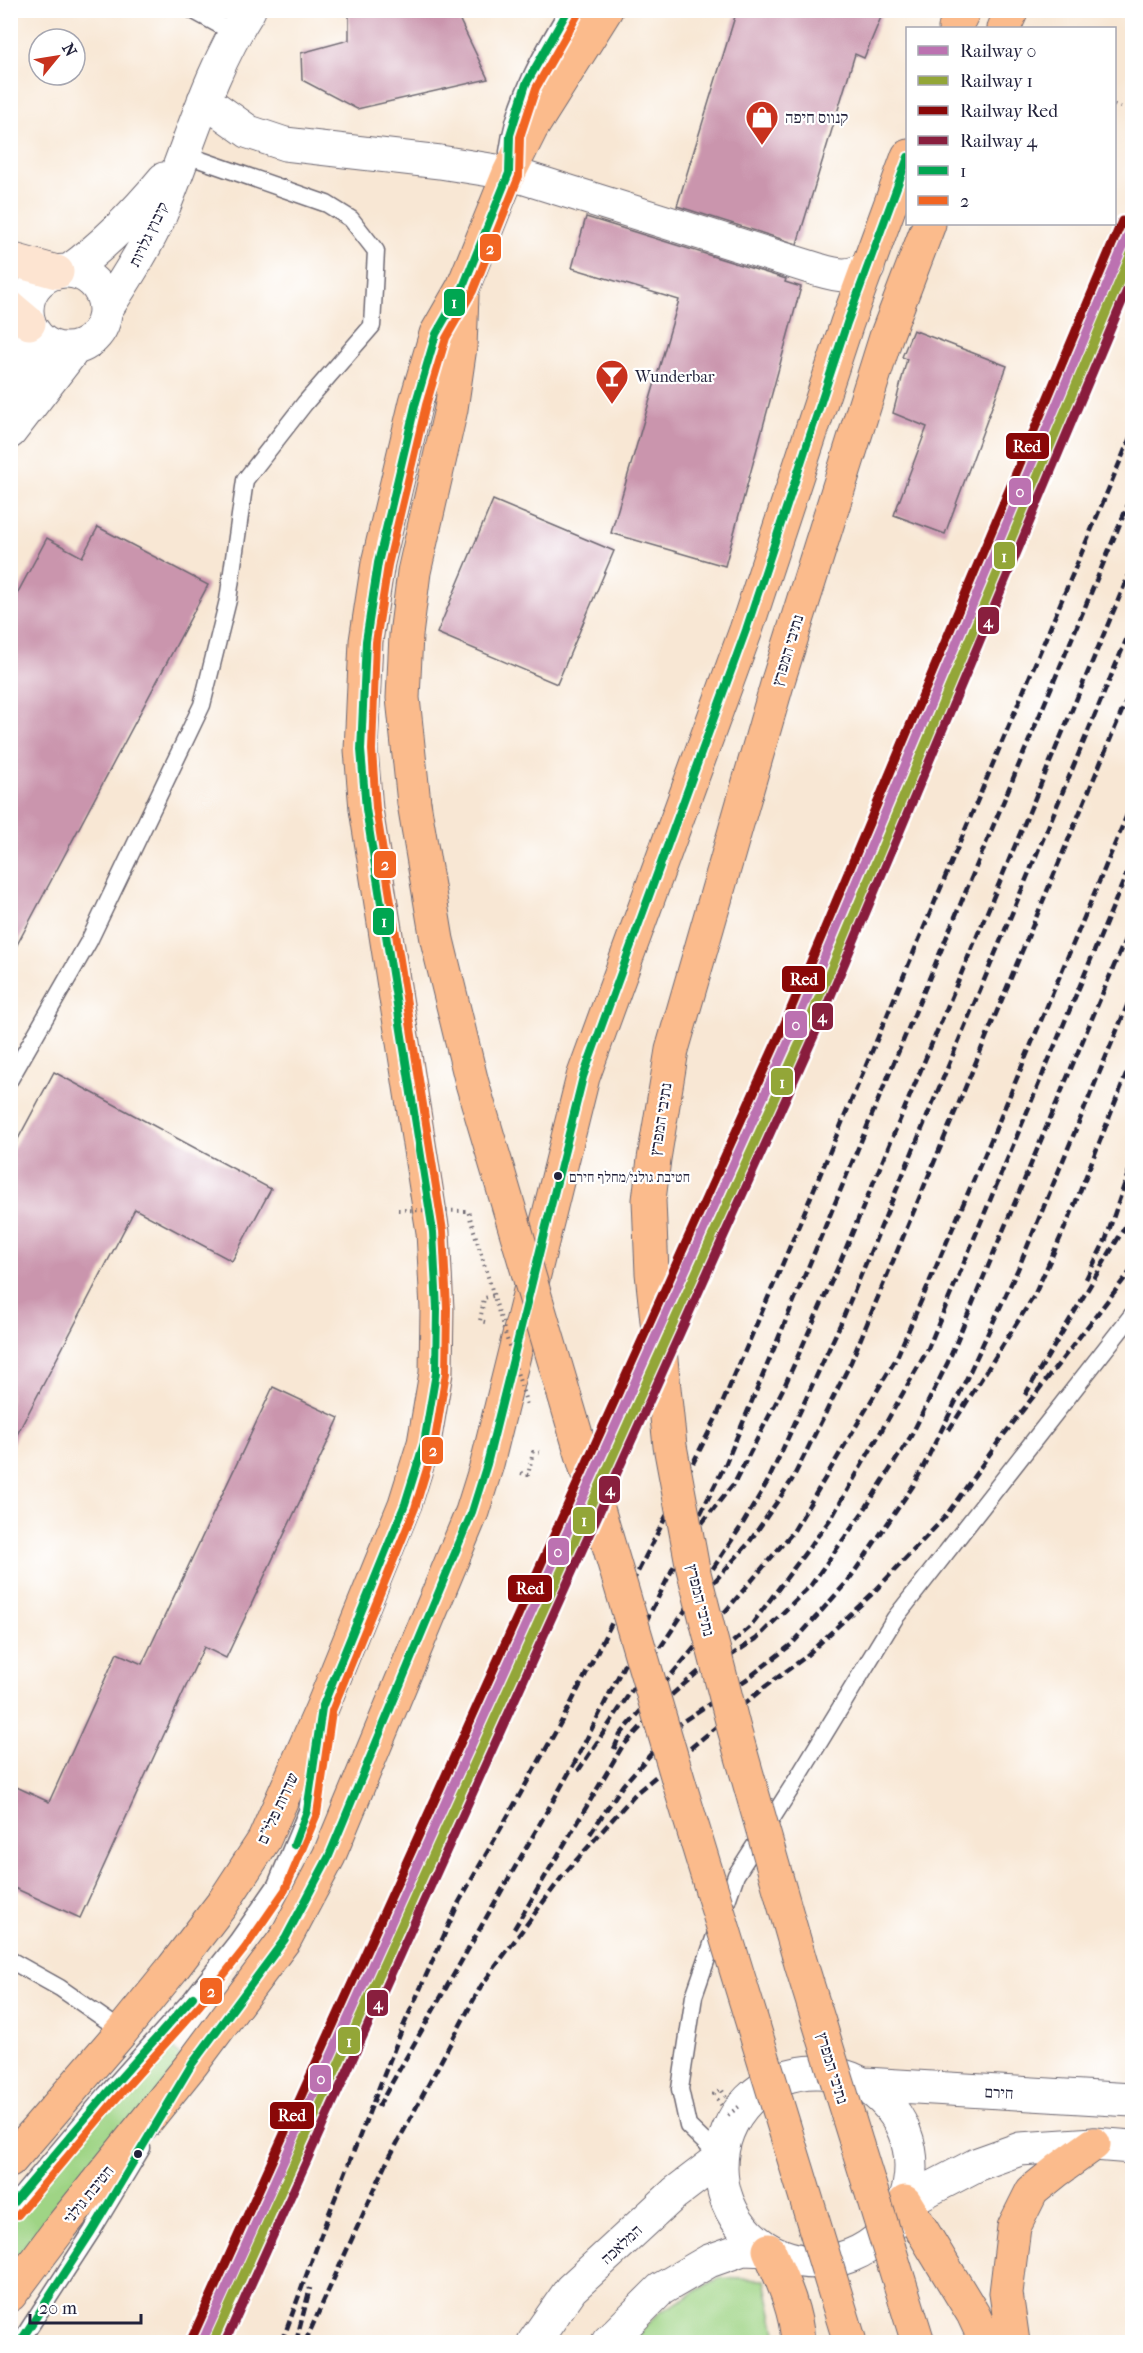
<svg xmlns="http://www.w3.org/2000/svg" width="1143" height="2353" viewBox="0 0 1143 2353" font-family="'IM FELL French Canon','Frank Ruhl Libre',serif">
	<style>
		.green { fill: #9fd485; stroke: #607b60; stroke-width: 1.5 }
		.building { fill: #ca95ad }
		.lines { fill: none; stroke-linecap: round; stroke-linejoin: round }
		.lane-casing { stroke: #6d6771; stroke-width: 19 }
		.street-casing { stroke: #6d6771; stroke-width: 35 }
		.secondary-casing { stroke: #6d6771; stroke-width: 35 }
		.highway-casing { stroke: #6d6771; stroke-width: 35 }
		.path { stroke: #6d6771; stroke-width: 4; stroke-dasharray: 1.5 4.5; stroke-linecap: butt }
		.lane { stroke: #fff; stroke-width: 16 }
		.street { stroke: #fff; stroke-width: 33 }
		.secondary { stroke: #fde4d1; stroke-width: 33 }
		.highway { stroke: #fbbb8c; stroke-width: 33 }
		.rail { stroke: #22223b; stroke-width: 4.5; stroke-dasharray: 9 4.5; stroke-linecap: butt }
		.highway-bridge-casing { stroke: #6d6771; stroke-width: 35; stroke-linecap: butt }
		.path-bridge { stroke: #6d6771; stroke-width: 4; stroke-dasharray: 1.5 4.5; stroke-linecap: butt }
		.highway-bridge { stroke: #fbbb8c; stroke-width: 33 }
		.bus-1-casing { stroke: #fff; stroke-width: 12 }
		.bus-2-casing { stroke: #fff; stroke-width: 12 }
		.bus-1 { stroke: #00a651; stroke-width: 8 }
		.bus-2 { stroke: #f26522; stroke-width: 8 }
		.rail-1-casing { stroke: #fff; stroke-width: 14 }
		.rail-2-casing { stroke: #fff; stroke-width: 14 }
		.rail-3-casing { stroke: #fff; stroke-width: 14 }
		.rail-4-casing { stroke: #fff; stroke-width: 14 }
		.rail-1 { stroke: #bc72b1; stroke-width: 9 }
		.rail-2 { stroke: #93a638; stroke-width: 9 }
		.rail-3 { stroke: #8a0808; stroke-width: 9 }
		.rail-4 { stroke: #891f3e; stroke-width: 9 }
		.bus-dot { fill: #22223b; stroke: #fff; stroke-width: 2 }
		.labels { text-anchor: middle; stroke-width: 4.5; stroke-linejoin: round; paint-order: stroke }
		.bus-label { font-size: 14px; fill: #22223b; stroke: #fff; text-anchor: start }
		.poi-label { font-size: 16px; fill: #22223b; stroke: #fff; text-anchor: start }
		.street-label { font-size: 16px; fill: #22223b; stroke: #fff }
		.line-badge { stroke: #fff; stroke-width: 2 }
		.badge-label { font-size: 16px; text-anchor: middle; font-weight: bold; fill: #fff }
	</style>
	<rect width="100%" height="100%" fill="#fff"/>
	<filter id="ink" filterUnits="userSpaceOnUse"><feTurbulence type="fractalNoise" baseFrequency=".0167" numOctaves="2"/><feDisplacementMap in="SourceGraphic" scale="12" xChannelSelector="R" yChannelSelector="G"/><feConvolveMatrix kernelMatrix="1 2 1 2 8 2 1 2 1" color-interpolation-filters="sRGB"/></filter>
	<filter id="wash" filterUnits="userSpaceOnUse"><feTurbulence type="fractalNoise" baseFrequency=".008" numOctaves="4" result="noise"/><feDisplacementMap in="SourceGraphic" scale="24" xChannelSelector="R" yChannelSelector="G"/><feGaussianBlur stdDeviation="1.35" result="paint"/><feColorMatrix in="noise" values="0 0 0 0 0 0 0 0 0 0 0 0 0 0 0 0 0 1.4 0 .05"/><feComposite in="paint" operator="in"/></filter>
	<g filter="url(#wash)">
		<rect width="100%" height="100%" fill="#f8e7d4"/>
		<path class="green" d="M169,2042l14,18 -172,218v-57l99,-115z
			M719,2278l46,2 13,62h-147l28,-29z"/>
		<g id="blocks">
			<path class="building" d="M349,10h106l33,69 -131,30 -55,-29 -1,-27 48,-13z
				M737,10h147l-20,48 -9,-4 -58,190 -120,-38z
				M586,217l200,62 -1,3 16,5 -76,279 -114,-33 68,-233 -107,-32z
				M913,330l94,36 -62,168 -51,-19 33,-88 -34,-14 14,-54 -5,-2z
				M493,500l121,51 -57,133 -120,-51z
				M98,527l110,58 -198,373v-351l37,-69 35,19z
				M54,1072l217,117 -39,72 -97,-52 -125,239v-294z
				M273,1387l66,31 -113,240 -22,-11 -124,271 -70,-32v-102l39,18 68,-149 25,11z"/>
		</g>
	</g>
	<g filter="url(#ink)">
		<use href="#blocks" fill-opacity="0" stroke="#6d6771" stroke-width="1.5"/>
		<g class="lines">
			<defs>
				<path id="lane" d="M192,10l42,23
					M508,152c7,-53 33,-97 60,-142
					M10,1079l79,-138 113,-236 26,-105 17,-120 60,-77 67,-77 4,-75 -25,-32 -24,-15 -143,-50
					M10,1960l50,28 62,43
					M721,2158l-33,-32 -8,-37 14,-93 42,-121 61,-96 98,-161 237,-303
					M10,2208l96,-114 86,-96 45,-57 39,-56 31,-74 11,-70
					M20,2342l72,-111 50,-83"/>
				<path id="street" d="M204,100l45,32 36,12 155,18 69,11 310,97c21,6 28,8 49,-2
					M69,271c36,-26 66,-57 95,-92
					M27 310a39 39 0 1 1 78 0a39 39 0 1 1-78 0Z
					M105,311c20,-31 40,-62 55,-95 29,-69 48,-142 89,-206
					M14,415l20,-83
					M10,432l65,-84
					M721 2167a95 95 0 1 1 190 0a95 95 0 1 1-190 0Z
					M865,2084l267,16
					M905,2202l73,-38 42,-15 74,-5 38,3
					M534,2342l37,-53 104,-96 46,-35
					M608,2342l53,-53 48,-28 34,-12 26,1"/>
				<path id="secondary" d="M10,259l47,13
					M10,307l19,16"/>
				<path id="highway" d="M955,28l9,-18
					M1004,28l8,-18
					M778,681l108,-344 43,-113
					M414,803l-11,-105 3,-63 8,-63 37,-163 9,-62 2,-52
					M10,2161l112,-130 51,-63 49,-64 42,-64 58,-132 83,-204 19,-61 12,-70 1,-64 -4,-77 -67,-423 -5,-59 5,-109 12,-78 38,-161 20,-68 27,-47 46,-114 22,-44 75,-119
					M905,2202l68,112 13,28
					M769,2250c13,30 27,59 29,92
					M10,2295l51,-68 131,-163 93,-125 44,-83 143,-344 15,-48 96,-387 163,-447 101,-307 61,-167
					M1013,2342l-7,-49 8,-66 18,-36 26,-21 36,-26"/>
			</defs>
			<use href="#lane" class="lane-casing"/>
			<use href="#street" class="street-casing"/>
			<use href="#secondary" class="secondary-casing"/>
			<use href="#highway" class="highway-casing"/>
			<path class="path" d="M1114,105l18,6
				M485,1322l-5,-1 4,-23 9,-2
				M521,1473l7,2 5,-23 8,1
				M728,2115l-14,-21 7,-5 16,25"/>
			<use href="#lane" class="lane"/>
			<use href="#street" class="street"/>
			<use href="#secondary" class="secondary"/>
			<use href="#highway" class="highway"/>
			<path class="rail" d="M1086,1279l20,-40 26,-77
				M1025,1395l107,-180
				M949,1430l85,-134 37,-82 61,-154
				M702,1523l33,-41 49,-95 54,-120 294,-700
				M705,1592l43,-48 44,-64 59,-118 281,-675
				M718,1664l38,-25 55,-54 54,-76 46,-73 37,-74 184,-439
				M614,1749l6,-14 173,-203 103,-173 98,-226 138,-330
				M578,1771l164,-246 26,-44 72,-156 292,-699
				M590,1834l33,-49 53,-59 71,-47 45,-35 56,-63 46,-67 21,-31 42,-84 61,-130 114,-275
				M514,1929l108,-182 46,-49 81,-70 83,-111 47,-82 48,-84 205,-490
				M378,2107l196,-343 152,-301 406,-968
				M282,2342l46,-126 75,-189 56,-125 105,-185 152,-299 64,-148 352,-837
				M296,2342l14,-54
				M305,2342l81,-178 95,-178 83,-112 72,-81 130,-107 38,-28 69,-65 72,-76 54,-76 133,-172"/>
			<defs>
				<path id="highway-bridge" d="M778,681l-106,369 -18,109 -5,41 3,73 18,173 23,123 41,160 67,235 117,378
					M414,803l23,137 35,143 211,713 167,546"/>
			</defs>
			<use href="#highway-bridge" class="highway-bridge-casing"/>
			<path class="path-bridge" d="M398,1210l70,1 59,194
				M728,2115l13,-10"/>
			<use href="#highway-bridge" class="highway-bridge"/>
			<defs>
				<path id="bus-1" d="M294,1845l13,-34 15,-103 83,-204 19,-61 12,-70 1,-64 -4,-77 -67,-423 -5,-59 5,-109 12,-78 38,-161 20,-68 27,-47 46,-114 1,-38 16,-51 42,-74
					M10,2207l96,-113 87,-97
					M20,2342l72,-111 100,-167 93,-125 44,-83 143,-344 15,-48 96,-387 163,-447 101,-307 61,-166"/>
				<path id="bus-2" d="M18,2215l96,-114 86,-96 45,-57 40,-58 32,-76 15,-103 83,-203 19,-62 12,-73 1,-65 -4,-77 -67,-423 -4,-58 4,-108 12,-77 38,-160 20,-67 27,-47 46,-115 1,-39 16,-49 41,-72"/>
			</defs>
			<use href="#bus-1" class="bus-1-casing"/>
			<use href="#bus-2" class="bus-2-casing"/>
			<use href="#bus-1" class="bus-1"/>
			<use href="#bus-2" class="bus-2"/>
			<defs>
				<path id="rail-1" d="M202,2342l593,-1315 337,-802"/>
				<path id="rail-2" d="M213,2342l592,-1311 327,-780"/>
				<path id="rail-3" d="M192,2338l593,-1315 337,-802"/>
				<path id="rail-4" d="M225,2342l589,-1306 318,-758"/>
			</defs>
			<use href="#rail-1" class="rail-1-casing"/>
			<use href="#rail-2" class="rail-2-casing"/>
			<use href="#rail-3" class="rail-3-casing"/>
			<use href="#rail-4" class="rail-4-casing"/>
			<use href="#rail-1" class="rail-1"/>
			<use href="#rail-2" class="rail-2"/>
			<use href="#rail-3" class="rail-3"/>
			<use href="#rail-4" class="rail-4"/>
		</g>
	</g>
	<defs>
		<symbol id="shop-pin" viewBox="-11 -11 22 30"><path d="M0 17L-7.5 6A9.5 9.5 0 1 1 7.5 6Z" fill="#c8321e" stroke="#fff"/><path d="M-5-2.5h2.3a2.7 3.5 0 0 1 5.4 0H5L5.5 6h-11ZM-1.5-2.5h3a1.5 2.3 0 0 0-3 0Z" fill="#fff"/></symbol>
		<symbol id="bar-pin" viewBox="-11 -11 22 30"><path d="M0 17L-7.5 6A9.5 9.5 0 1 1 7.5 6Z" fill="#c8321e" stroke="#fff"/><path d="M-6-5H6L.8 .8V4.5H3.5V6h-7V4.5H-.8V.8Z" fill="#fff"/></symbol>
	</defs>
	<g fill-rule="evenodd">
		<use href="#shop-pin" x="743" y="98" width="38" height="52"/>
		<use href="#bar-pin" x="593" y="357" width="38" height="52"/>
	</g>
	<g class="bus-dot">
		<circle cx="558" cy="1176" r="5"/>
		<circle cx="138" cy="2154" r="5"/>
	</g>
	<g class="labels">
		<g class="bus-label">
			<text x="569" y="1182">חטיבת גולני/מחלף חירם</text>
		</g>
		<g class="poi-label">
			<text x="785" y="123">קנווס חיפה</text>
			<text x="635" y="382">Wunderbar</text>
		</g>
		<g class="street-label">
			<text transform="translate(148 234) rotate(-64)" y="6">קיבוץ גלויות</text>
			<text transform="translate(787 650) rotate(-73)" y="6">נתיבי המפרץ</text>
			<text transform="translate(660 1119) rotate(-81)" y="6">נתיבי המפרץ</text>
			<text transform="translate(701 1600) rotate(76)" y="6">נתיבי המפרץ</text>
			<text transform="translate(277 1808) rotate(-65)" y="6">שדרות פלי"ם</text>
			<text transform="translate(833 2068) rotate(73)" y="6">נתיבי המפרץ</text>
			<text transform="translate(999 2092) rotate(3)" y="6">חירם</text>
			<text transform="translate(88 2194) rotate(-51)" y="6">חטיבת גולני</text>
			<text transform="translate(621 2244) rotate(-43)" y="6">המלאכה</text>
		</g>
	</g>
	<g class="line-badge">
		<rect x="479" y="233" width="23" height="29" rx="6" fill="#f26522"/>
		<rect x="443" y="288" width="23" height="29" rx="6" fill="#00a651"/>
		<rect x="1005" y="432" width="45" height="28" rx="6" fill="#8a0808"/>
		<rect x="1008" y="477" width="24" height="29" rx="6" fill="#bc72b1"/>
		<rect x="993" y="541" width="23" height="29" rx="6" fill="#93a638"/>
		<rect x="977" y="606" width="23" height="29" rx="6" fill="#891f3e"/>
		<rect x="373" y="850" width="24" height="29" rx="6" fill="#f26522"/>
		<rect x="372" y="907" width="23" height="29" rx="6" fill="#00a651"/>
		<rect x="781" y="965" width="45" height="28" rx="6" fill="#8a0808"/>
		<rect x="811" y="1002" width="23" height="29" rx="6" fill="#891f3e"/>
		<rect x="784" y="1010" width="24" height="29" rx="6" fill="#bc72b1"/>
		<rect x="770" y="1067" width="24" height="29" rx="6" fill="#93a638"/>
		<rect x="421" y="1436" width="23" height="29" rx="6" fill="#f26522"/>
		<rect x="598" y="1475" width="23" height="29" rx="6" fill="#891f3e"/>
		<rect x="572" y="1506" width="24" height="29" rx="6" fill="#93a638"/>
		<rect x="547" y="1537" width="23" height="29" rx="6" fill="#bc72b1"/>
		<rect x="507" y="1574" width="46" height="29" rx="6" fill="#8a0808"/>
		<rect x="199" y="1977" width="24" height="28" rx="6" fill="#f26522"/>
		<rect x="366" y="1989" width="23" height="28" rx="6" fill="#891f3e"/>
		<rect x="337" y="2026" width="24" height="29" rx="6" fill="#93a638"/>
		<rect x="309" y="2064" width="23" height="29" rx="6" fill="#bc72b1"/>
		<rect x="269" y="2101" width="46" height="29" rx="6" fill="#8a0808"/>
	</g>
	<g class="badge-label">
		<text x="490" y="254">2</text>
		<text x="454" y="308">1</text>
		<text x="1027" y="452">Red</text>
		<text x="1020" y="497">0</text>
		<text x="1004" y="562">1</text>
		<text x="988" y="627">4</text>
		<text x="385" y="870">2</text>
		<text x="384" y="927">1</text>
		<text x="804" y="985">Red</text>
		<text x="822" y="1022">4</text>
		<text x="796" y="1030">0</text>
		<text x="782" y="1088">1</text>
		<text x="433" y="1456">2</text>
		<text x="610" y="1495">4</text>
		<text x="584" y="1526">1</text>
		<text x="558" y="1557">0</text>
		<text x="530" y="1594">Red</text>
		<text x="211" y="1997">2</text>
		<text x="378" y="2009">4</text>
		<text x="349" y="2047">1</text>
		<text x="321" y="2084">0</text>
		<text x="292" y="2121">Red</text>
	</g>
	<rect width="1143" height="2353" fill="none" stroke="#fff" stroke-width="36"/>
	<rect x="906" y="27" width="210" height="198" fill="#ffffff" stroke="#a7a7b1" stroke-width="1.5"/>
	<rect x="918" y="46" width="30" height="9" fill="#bc72b1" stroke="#a7a7b1" stroke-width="1.5"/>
	<text x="960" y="57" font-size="18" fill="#22223b">Railway 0</text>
	<rect x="918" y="76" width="30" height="9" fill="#93a638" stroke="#a7a7b1" stroke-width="1.5"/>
	<text x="960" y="87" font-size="18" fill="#22223b">Railway 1</text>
	<rect x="918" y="106" width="30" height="9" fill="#8a0808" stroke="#a7a7b1" stroke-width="1.5"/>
	<text x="960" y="117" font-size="18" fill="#22223b">Railway Red</text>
	<rect x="918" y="136" width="30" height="9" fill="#891f3e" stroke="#a7a7b1" stroke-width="1.5"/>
	<text x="960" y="147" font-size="18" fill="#22223b">Railway 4</text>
	<rect x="918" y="166" width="30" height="9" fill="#00a651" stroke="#a7a7b1" stroke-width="1.5"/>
	<text x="960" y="177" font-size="18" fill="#22223b">1</text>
	<rect x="918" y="196" width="30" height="9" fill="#f26522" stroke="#a7a7b1" stroke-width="1.5"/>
	<text x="960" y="207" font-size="18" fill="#22223b">2</text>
	<g transform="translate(57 57) rotate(60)"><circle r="28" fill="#ffffff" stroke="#a7a7b1" stroke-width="1.5"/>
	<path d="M0-4.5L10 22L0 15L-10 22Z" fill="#c8321e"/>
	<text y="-9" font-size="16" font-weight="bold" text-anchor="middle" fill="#22223b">N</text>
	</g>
	<path d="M30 2314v9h111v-9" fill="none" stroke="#22223b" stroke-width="3"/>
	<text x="39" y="2314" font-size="18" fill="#22223b" stroke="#ffffff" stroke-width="4.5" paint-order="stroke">20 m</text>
</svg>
